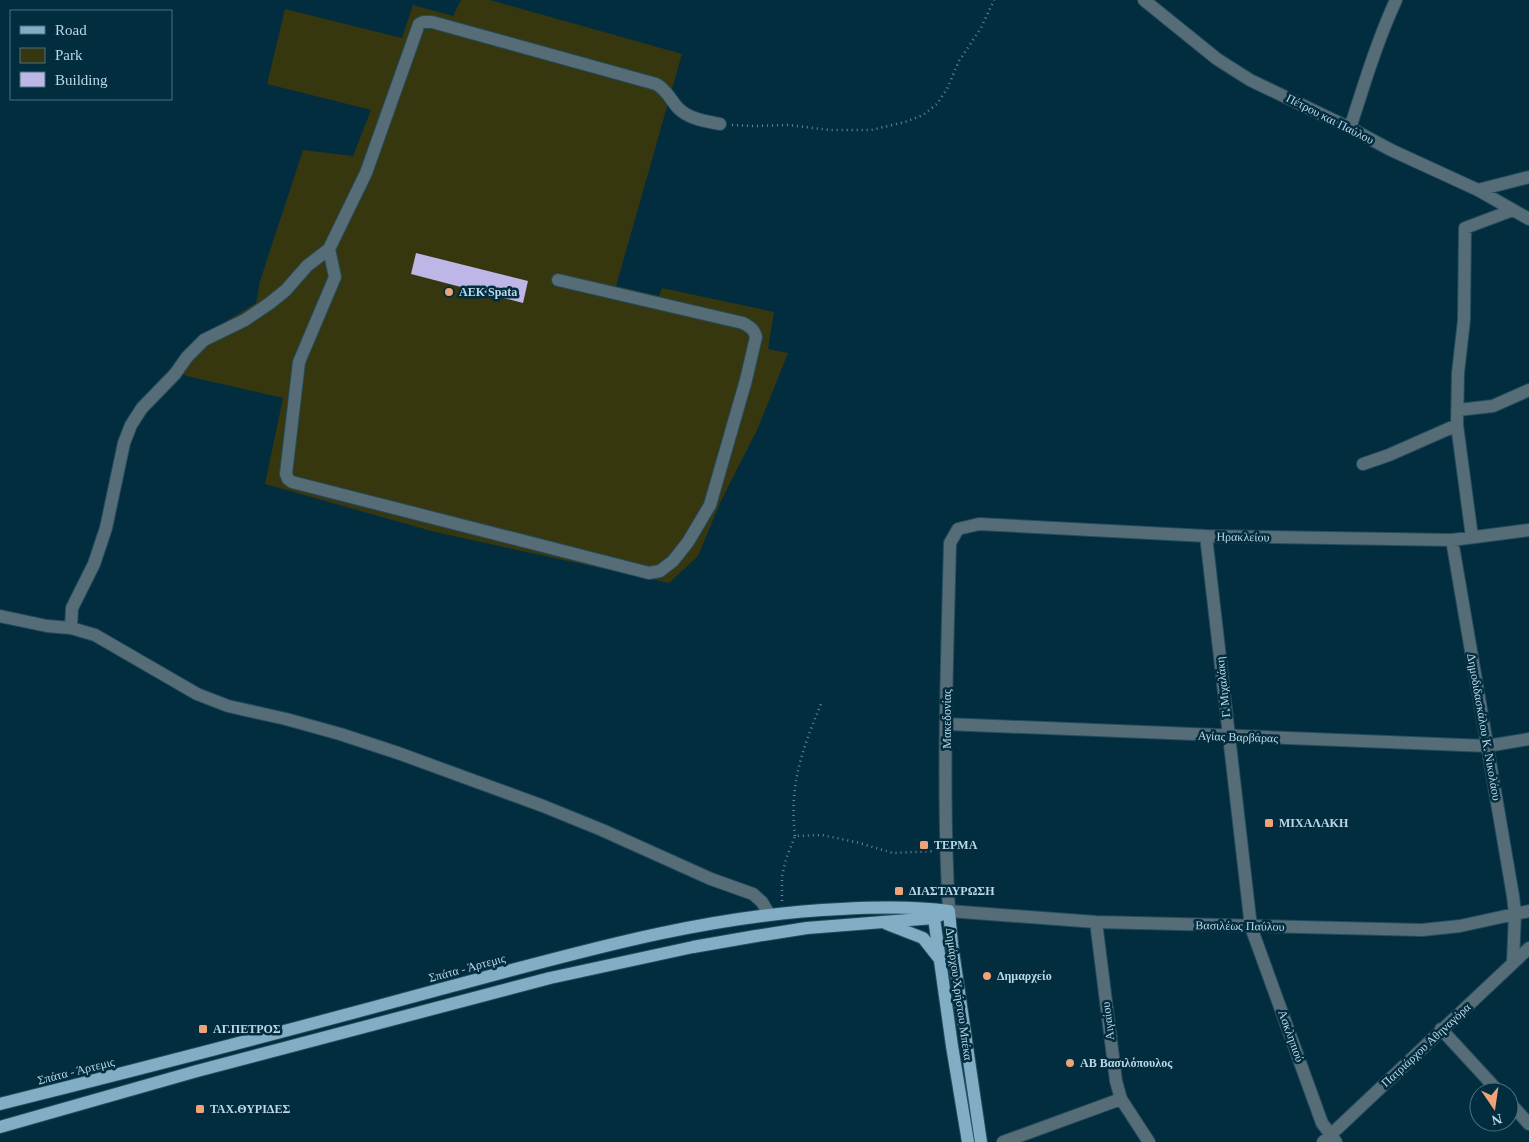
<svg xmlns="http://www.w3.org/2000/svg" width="1529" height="1142" viewBox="0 0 1529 1142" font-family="'Times New Roman',serif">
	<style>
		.green { fill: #36370e }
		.building { fill: #bdb6e7 }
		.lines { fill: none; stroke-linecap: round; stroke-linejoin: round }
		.minor-casing { stroke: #234c5d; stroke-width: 14 }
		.major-casing { stroke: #234c5d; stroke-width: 14 }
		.path { stroke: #668898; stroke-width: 2.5; stroke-dasharray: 1 4; stroke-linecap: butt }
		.minor { stroke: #566c77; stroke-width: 12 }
		.major { stroke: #81aec5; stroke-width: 12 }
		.poi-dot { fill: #efa377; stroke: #022d3f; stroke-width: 2 }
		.labels { text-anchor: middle; stroke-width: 5; stroke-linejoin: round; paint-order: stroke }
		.street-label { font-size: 12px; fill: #bcd7e5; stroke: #022d3f }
		.poi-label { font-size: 12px; font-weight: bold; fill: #bcd7e5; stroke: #022d3f; text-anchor: start }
	</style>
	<rect width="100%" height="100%" fill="#022d3f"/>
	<path class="green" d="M461,0h29l192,54 -66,232 43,10 3,-8 112,24 -6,37 20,4 -30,75 -37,73 -23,55 -29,27 -234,-51 -170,-48 18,-86 -96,-22 -16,-7 24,-29 61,-37 4,-22 43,-131 50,6 18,-46 -104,-26 18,-75 117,29 11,-33 40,11z"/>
	<path class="building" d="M416,253l112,28 -5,22 -112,-29z"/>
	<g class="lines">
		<defs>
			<path id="minor" d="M1144,0l73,59 33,21 100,48 41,22 87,40 51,29
				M1350,128c14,-43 27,-87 46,-128
				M1478,190l51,-13
				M329,249l6,28 -36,85 -13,112 2,5 4,3 357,91 11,-2 13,-10 15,-19 22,-37 36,-125 10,-43c-2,-8 -6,-10 -13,-14l-185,-43
				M1458,410l35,-4 36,-16
				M1363,464l26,-9 68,-30
				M1529,530l-77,10 -246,-4 -227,-12 -21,5 -8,14c-3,122 -8,246 -1,368l147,11 326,8 38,-4 69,-15
				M1206,536l45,391 71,196 14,19
				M1472,537l-15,-112 1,-52 6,-53 1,-92 48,-18
				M1452,540l61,356 2,18 -2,48
				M0,616l47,10 24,2 24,7 102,59 31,12 58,13 54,15 58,19 145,53 59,24 109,49 42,15 9,8 7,12
				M71,628l1,-20 22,-44 12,-36 18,-85 7,-18 11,-17 33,-34 12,-17 17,-17 41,-20 25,-17 16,-13 21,-24 22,-17 37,-76 53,-149 4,-2h9l224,62c11,6 14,15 22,24 11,11 27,13 42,16
				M946,724l541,22 42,-7
				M1096,922l20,159 5,18 28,43
				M1441,1029l58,63
				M1509,1102l20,22
				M1003,1142l118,-43
				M1323,1142l206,-194"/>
			<path id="major" d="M949,911l3,33 29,198
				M934,918l18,128 16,96
				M887,924l36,14 15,19
				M0,1104c144,-36 287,-73 430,-112 136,-36 270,-77 411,-83 36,-2 72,-3 108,2
				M0,1127l197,-56 353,-93 143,-31 63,-11 51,-8 127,-10 15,-7"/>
		</defs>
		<use href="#minor" class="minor-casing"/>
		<use href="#major" class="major-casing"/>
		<path class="path" d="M732,125l22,1 34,-1 42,5h41l34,-8 18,-7 14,-11 10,-15 12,-28 22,-33 13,-28
			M795,836c-6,-51 7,-86 26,-132
			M782,901v-25l4,-17 9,-23 27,-1 34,7 37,11 42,-2"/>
		<use href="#minor" class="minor"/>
		<use href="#major" class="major"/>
	</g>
	<g class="poi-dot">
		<circle cx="449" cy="292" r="5"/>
		<rect x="1264" y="818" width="10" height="10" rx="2.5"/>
		<rect x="919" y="840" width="10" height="10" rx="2.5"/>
		<rect x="894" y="886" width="10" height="10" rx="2.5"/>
		<circle cx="987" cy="976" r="5"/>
		<rect x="198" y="1024" width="10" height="10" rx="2.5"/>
		<circle cx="1070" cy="1063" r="5"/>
		<rect x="195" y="1104" width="10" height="10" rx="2.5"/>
	</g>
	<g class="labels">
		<g class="street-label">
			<text transform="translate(1330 119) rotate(27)" y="4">Πέτρου και Παύλου</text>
			<text transform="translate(1243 537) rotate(1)" y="4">Ηρακλείου</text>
			<text transform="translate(1223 687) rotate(-96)" y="4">Γ. Μιχαλάκη</text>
			<text transform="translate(947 719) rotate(-90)" y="4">Μακεδονίας</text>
			<text transform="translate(1484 727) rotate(80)" y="4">Δημοδιδασκάλου Κ. Νικολάου</text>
			<text transform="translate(1238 737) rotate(2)" y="4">Αγίας Βαρβάρας</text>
			<text transform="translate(1240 926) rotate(1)" y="4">Βασιλέως Παύλου</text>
			<text transform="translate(467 968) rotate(-15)" y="4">Σπάτα - Άρτεμις</text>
			<text transform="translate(959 994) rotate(82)" y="4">Δημάρχου Χρήστου Μπέκα</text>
			<text transform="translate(1108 1021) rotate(-97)" y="4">Αιγαίου</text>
			<text transform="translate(1291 1036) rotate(70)" y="4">Ασκληπιού</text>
			<text transform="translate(1426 1045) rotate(-43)" y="4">Πατριάρχου Αθηναγόρα</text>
			<text transform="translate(76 1071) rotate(-14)" y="4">Σπάτα - Άρτεμις</text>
		</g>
		<g class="poi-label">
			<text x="459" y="296">AEK Spata</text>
			<text x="1279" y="827">ΜΙΧΑΛΑΚΗ</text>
			<text x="934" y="849">ΤΕΡΜΑ</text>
			<text x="909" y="895">ΔΙΑΣΤΑΥΡΩΣΗ</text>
			<text x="997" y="980">Δημαρχείο</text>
			<text x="213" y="1033">ΑΓ.ΠΕΤΡΟΣ</text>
			<text x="1080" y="1067">ΑΒ Βασιλόπουλος</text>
			<text x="210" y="1113">ΤΑΧ.ΘΥΡΙΔΕΣ</text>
		</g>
	</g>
	<rect x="10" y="10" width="162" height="90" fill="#022d3f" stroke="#4c7181"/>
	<rect x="20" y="26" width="25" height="8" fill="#81aec5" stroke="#4c7181"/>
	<text x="55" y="35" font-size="15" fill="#bcd7e5">Road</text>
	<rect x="20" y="48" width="25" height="15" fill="#36370e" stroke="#4c7181"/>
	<text x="55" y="60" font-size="15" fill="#bcd7e5">Park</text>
	<rect x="20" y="72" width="25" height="15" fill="#bdb6e7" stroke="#4c7181"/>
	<text x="55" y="85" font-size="15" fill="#bcd7e5">Building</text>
	<g transform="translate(1494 1107) rotate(167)"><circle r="24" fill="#022d3f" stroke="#4c7181"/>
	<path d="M0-4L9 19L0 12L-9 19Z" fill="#efa377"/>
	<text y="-8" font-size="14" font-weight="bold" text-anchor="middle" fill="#bcd7e5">N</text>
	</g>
</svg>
